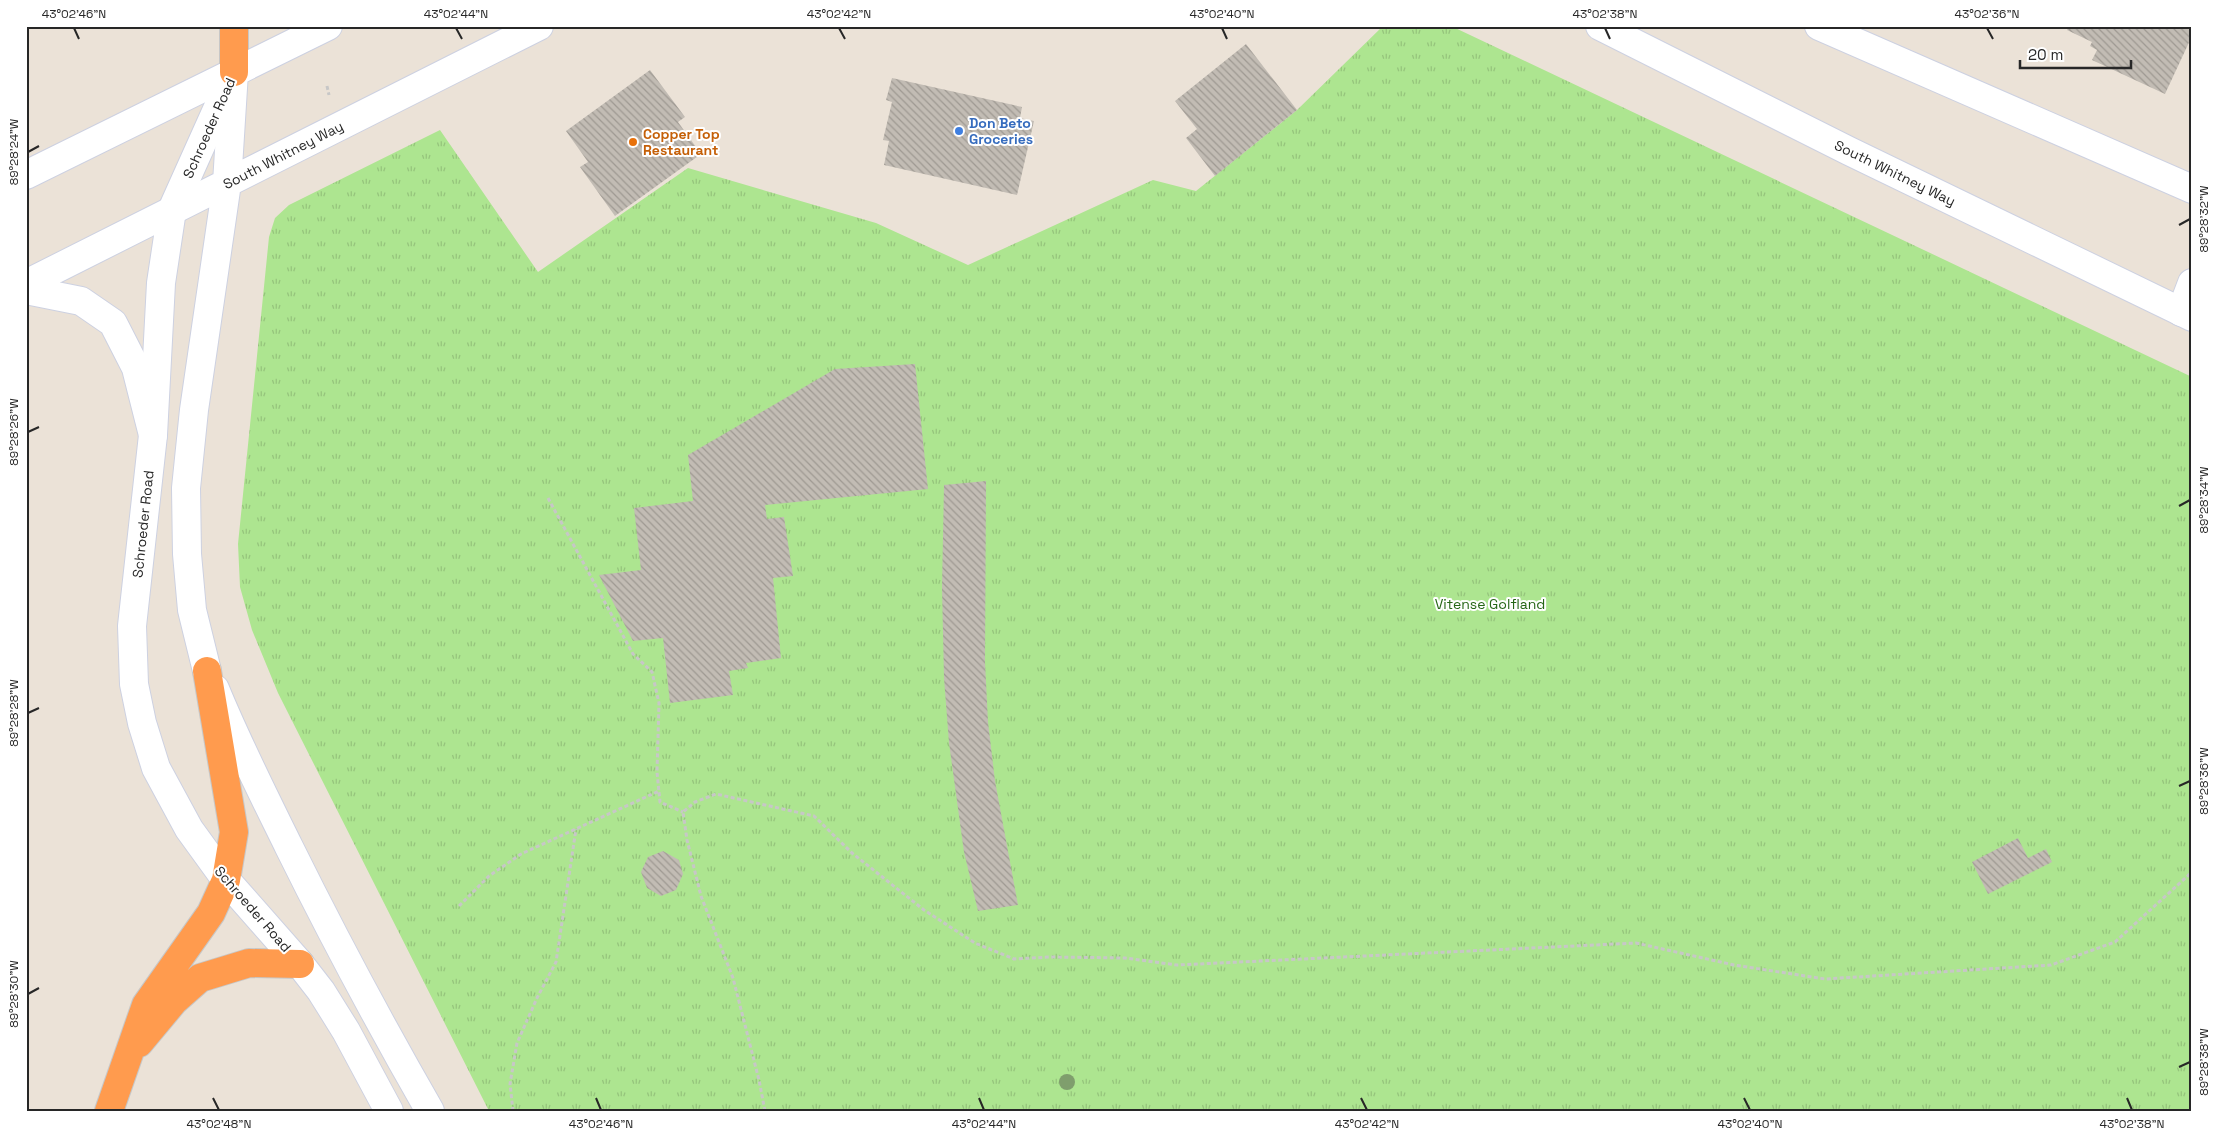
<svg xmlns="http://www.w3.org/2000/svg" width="2218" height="1137" viewBox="0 0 2218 1137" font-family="'Space Grotesk',sans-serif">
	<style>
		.grass { fill: url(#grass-tufts) }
		.building { fill: url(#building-back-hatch) }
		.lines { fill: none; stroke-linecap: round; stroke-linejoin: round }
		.minor-casing { stroke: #cdd1e1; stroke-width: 30 }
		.tertiary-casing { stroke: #cdd1e1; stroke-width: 30 }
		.secondary-casing { stroke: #cdd1e1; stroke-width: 30 }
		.motorway-casing { stroke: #c7c7c7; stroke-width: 30 }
		.path { stroke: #c7c7c7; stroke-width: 3; stroke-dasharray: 4 2.5; stroke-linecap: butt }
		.minor { stroke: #fff; stroke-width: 28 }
		.tertiary { stroke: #fff; stroke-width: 28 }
		.secondary { stroke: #fff; stroke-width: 28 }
		.motorway { stroke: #ff9b4e; stroke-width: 28 }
		.tree { fill: #7f9e6d }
		.ticks { fill: none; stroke: #272727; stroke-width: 2 }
		.shop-dot { fill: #3f7fe0; stroke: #fff; stroke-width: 2 }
		.food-dot { fill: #e8710a; stroke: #fff; stroke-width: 2 }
		.labels { text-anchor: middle; stroke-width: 4; stroke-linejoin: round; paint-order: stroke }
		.shop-label { font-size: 14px; font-weight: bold; fill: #366cbe; stroke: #fff; text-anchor: start }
		.street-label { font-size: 14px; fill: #272727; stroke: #fff }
		.food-label { font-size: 14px; font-weight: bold; fill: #c56008; stroke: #fff; text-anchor: start }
		.park-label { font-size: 14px; fill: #266616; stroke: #fff }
		.neatline { fill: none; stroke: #272727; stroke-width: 2 }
		.ticks-label { font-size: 12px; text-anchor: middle; fill: #272727 }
	</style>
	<defs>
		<pattern id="grass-tufts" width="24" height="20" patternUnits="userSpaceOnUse" patternTransform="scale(1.25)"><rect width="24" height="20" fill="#ade590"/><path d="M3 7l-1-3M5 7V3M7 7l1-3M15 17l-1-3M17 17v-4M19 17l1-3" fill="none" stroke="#95c47c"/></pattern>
		<pattern id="building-back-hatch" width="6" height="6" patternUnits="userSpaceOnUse" patternTransform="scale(1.25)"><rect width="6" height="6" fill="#c2bcb4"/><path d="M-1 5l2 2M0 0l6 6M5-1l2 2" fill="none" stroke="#9e9992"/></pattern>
	</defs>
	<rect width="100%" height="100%" fill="#ebe2d7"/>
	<path class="grass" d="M1383,26h68l741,351v734h-1703l-211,-418 -26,-63 -12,-43 -2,-43 31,-307 6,-19 14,-13 151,-75 98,142 150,-104 188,55 92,42 185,-85 43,11 101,-81z"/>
	<path class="building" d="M2069,26h112l11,5v5l-27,58 -73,-34 5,-10 -7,-4 2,-4 -25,-12z
		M1246,44l51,66 -82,66 -29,-38 11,-9 -22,-28z
		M650,70l35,47 -7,5 23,32 -86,62 -35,-49 8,-5 -22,-31z
		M892,78l130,29 -2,11 14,3 -17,74 -133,-30 5,-24 -6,-1 9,-38 -6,-2z
		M915,364l13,125 -163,16 2,14 17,-2 9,59 -20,2 8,80 -35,5 2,5 -19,3 4,24 -63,8 -7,-65 -30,3 -34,-66 42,-5 -7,-62 59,-7 -5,-46 147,-86z
		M986,481l-1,181 3,60 7,59 23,124 -40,6 -14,-59 -15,-109 -5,-65 -2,-90 2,-103z
		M2018,838l10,20 18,-9 6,13 -64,32 -16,-32z
		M663,851l16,9 4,14 -7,16 -15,6 -14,-8 -6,-16 7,-15z"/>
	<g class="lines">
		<defs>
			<path id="minor" d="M2181,312l11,-29"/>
			<path id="tertiary" d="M233,74l-61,136 -11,73 -8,152 -21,191 2,58 8,39 14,45 33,61 37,51 74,84 21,27 25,40 43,80
				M215,689c22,54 48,105 74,158 44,89 91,177 141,264"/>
			<path id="secondary" d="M1600,26l249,125 343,166
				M1819,26l373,163
				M26,175l302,-149
				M26,284l513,-258
				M26,290l55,11 32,22 23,45 17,67
				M207,671l-15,-61 -5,-56 -1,-66 8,-78 33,-227 7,-111"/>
			<path id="motorway" d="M234,26v46
				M139,1043l35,-42 26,-23 49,-15 51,1
				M109,1111l37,-106 65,-92 15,-33 8,-48 -27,-161"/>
		</defs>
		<use href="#minor" class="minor-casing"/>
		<use href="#tertiary" class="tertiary-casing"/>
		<use href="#secondary" class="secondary-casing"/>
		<use href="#motorway" class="motorway-casing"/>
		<path class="path" d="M327,86l2,9
			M548,498l85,156 19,18 7,31 -2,69 3,30 23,10
			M459,906l30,-30 32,-22 138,-63
			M513,1111l-3,-27 7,-41 20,-45 19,-36 20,-133
			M765,1111l-6,-31 -26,-102 -32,-82 -14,-56 -4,-28 12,-10 21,-8 98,22 38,37 72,57 51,33 39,16 36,-2 75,1 52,7 459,-22 98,22 91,14 226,-14 64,-23 77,-70"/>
		<use href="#minor" class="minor"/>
		<use href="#tertiary" class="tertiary"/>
		<use href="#secondary" class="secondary"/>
		<use href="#motorway" class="motorway"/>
	</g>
	<circle class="tree" cx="1067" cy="1082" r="8"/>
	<path class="ticks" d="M74,28l5,11M456,28l6,11M839,28l6,11M1222,28l5,11M1605,28l5,11M1987,28l6,11M28,152l11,-6M2179,225l11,-6M28,432l11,-5M2179,506l11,-6M28,713l11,-5M2179,786l11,-5M28,994l11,-6M2179,1067l11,-5M213,1098l6,12M596,1098l5,12M979,1098l5,12M1361,1098l6,12M1744,1098l6,12M2127,1098l5,12"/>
	<circle class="shop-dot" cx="959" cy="131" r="5"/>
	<circle class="food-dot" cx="633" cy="142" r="5"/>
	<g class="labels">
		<g class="shop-label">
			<text x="969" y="128">Don Beto<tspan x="969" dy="16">Groceries</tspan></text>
		</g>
		<g class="street-label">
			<text transform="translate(209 128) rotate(-66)" y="5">Schroeder Road</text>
			<text transform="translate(283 155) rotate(-27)" y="5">South Whitney Way</text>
			<text transform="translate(1895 173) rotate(26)" y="5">South Whitney Way</text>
			<text transform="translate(143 524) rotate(-84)" y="5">Schroeder Road</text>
			<text transform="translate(253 909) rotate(49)" y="5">Schroeder Road</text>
		</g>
		<g class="food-label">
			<text x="643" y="139">Copper Top<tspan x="643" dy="16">Restaurant</tspan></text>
		</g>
		<g class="park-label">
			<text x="1490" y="609">Vitense Golfland</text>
		</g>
	</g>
	<rect width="2218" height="1137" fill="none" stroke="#ffffff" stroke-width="55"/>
	<path d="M2020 60v8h111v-8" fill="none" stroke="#272727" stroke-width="2.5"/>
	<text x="2028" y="60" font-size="15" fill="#272727" stroke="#ffffff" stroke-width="4" paint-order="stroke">20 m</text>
	<rect x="28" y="28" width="2162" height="1082" class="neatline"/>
	<g class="ticks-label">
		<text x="74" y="18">43°02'46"N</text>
		<text x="456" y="18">43°02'44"N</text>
		<text x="839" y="18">43°02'42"N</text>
		<text x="1222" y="18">43°02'40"N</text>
		<text x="1605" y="18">43°02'38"N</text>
		<text x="1987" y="18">43°02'36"N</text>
		<text transform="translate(14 152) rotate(-90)" y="4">89°28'24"W</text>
		<text transform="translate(2204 219) rotate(-90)" y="4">89°28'32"W</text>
		<text transform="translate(14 432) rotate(-90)" y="4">89°28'26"W</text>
		<text transform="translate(2204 500) rotate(-90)" y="4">89°28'34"W</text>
		<text transform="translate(14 713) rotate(-90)" y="4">89°28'28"W</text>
		<text transform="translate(2204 781) rotate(-90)" y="4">89°28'36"W</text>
		<text transform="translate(14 994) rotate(-90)" y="4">89°28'30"W</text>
		<text transform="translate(2204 1062) rotate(-90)" y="4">89°28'38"W</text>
		<text x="219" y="1128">43°02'48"N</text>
		<text x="601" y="1128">43°02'46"N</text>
		<text x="984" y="1128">43°02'44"N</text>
		<text x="1367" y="1128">43°02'42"N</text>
		<text x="1750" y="1128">43°02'40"N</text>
		<text x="2132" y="1128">43°02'38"N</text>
	</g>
</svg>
